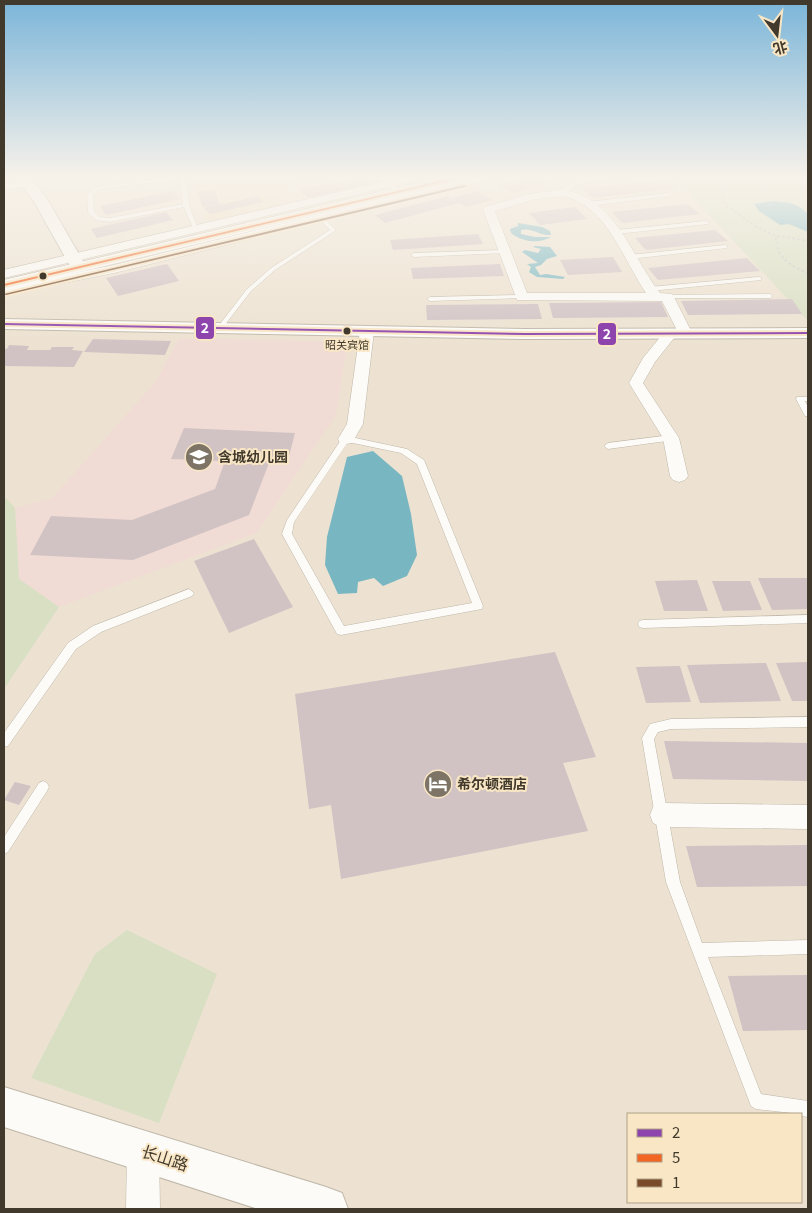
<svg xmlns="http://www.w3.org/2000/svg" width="812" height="1213" viewBox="0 0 812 1213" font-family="Georgia,'Noto Sans SC',serif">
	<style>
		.built { fill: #efdec0 }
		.education { fill: #f0dcd4 }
		.green { fill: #d8dfc3 }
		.water { fill: #78b6c2 }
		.building { fill: #d1c2c4 }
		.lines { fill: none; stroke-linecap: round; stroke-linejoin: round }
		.service-casing { stroke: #bfb7a9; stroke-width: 1 }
		.minor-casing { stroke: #bfb7a9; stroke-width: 1 }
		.tertiary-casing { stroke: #bfb7a9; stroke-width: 2 }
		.secondary-casing { stroke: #bfb7a9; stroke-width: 1 }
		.path { stroke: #ccc9c2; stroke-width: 2; stroke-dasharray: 2.5 2.5; stroke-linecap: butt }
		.service { fill: #fcfbf8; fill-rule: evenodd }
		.minor { fill: #fcfbf8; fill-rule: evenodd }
		.tertiary { fill: #fcfbf8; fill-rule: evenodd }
		.secondary { fill: #fcfbf8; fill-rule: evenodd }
		.bus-1-casing { stroke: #f9e6c5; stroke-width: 4 }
		.bus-2-casing { stroke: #f9e6c5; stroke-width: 4 }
		.bus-3-casing { stroke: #f9e6c5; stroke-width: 4 }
		.bus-1 { fill: #8e44ad; fill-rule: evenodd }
		.bus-2 { fill: #f26522; fill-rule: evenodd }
		.bus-3 { fill: #7a4b2a; fill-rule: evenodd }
		.bus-dot { fill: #40392c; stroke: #f9e6c5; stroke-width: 2 }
		.labels { text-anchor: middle; stroke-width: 4; stroke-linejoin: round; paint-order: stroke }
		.far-bus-label { font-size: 11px; fill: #40392c; stroke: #f9e6c5 }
		.poi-label { font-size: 14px; font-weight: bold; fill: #40392c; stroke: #f9e6c5; text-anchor: start }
		.near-street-label { font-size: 16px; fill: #40392c; stroke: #f9e6c5 }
		.line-badge { stroke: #f9e6c5; stroke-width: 2 }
		.badge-label { font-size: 14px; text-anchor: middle; font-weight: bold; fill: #fff }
	</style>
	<rect width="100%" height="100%" fill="#ede2d1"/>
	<path class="built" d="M191,177h109l-25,19 8,10 -76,16z"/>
	<path class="education" d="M179,338l169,4 -12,74 -79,117 -198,74 -40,-28 -4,-71 37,-10 104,-117z"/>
	<path class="green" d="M674,177h120l14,16v128z
		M4,496l11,12 4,71 40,28 -55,82z
		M127,930l90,44 -58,149 -128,-45 64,-124z"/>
	<path class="water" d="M773,201c14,1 25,2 35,13v18l-19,-8 -9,1 -21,-14 -5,-7z
		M518,223l24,4 8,4 1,4c-11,1 -19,-8 -30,-5v4l14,3h16c-12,7 -29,5 -40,-4l-1,-4 8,-3z
		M535,246l15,1 7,9 -10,3 -6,6 -6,2 5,8 6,-1 19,3 -2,2 -26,-2 -8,-5 2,-5 -4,-3 11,-1 -16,-11 3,-2 13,3 3,-4 -8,-2z
		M373,451l29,25 9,38 6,41 -10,21 -24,10 -9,-8 -16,4 -1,11 -19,1 -13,-29 2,-28 20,-80z"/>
	<path class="building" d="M358,177h18l5,5 -73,16 -9,-8z
		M524,177h40v1l-50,15 -16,-8z
		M667,179l10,9 -84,10 -10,-9z
		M214,189l6,16 38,-9 5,6 -53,12 -6,-6 12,-3 -13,2 -6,-15z
		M173,191l7,8 -74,16 -6,-9z
		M478,191l14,9 -26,7 -7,-4 -74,20 -10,-8 73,-19 3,2z
		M688,204l12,10 -78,9 -10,-11z
		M575,207l12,12 -47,6 -11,-12z
		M166,212l7,8 -76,18 -6,-9z
		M715,230l13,11 -82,9 -11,-12z
		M478,234l5,10 -90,6 -3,-10z
		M613,257l9,15 -54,3 -8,-15z
		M747,258l13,13 -102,9 -10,-12z
		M167,264l12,17 -61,15 -12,-18z
		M500,264l4,12 -91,3 -2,-11z
		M792,299l10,15 -114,1 -7,-14z
		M661,302l7,15 -115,1 -4,-15z
		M538,304l4,15 -115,1 -1,-15z
		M93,339l78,2 -6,14 -81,-3z
		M9,345l20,1 -2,4h23l2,-3h22l-2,3 11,1 -9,16 -70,-1v-17h3z
		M184,428l111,5 -8,31 -18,-1 -20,52 -116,45 -103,-5 21,-39 81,4 83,-31 10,-28 -54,-2z
		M254,539l39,68 -64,26 -35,-72z
		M758,578h50v31l-36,1z
		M697,580l11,31h-44l-9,-30z
		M712,581h38l12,29 -39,1z
		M555,652l41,105 -33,6 25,68 -247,48 -10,-74 -22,4 -14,-115z
		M808,662v39h-16l-16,-38z
		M766,663l15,38 -81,2 -13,-38z
		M680,666l11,36 -45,1 -10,-36z
		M664,741l144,2v38l-135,-2z
		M15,782l16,4 -12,19 -15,-5z
		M808,845v41l-111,1 -11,-41z
		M808,975v55l-65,1 -15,-55z"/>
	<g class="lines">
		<defs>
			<path id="service" d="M174,177l2,1v2l-77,9 -6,6 1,17 6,5 10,1 73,-14 -3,-23 3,-2 3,2 3,24 10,26 -5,-1 -10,-23 -74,15 -14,-2 -8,-8 -1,-18 9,-7z
				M376,177h7l20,15 -5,1z
				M616,177c-17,7 -38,-2 -49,17l-5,-1c11,-19 35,-16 54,-16z
				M668,193l3,2 -1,1 -82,10 -3,-2 3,-2z
				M316,210l19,19v2l-60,39 -24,21 -30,39h-4v-2l30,-39 24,-21 59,-38 -17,-18z
				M706,221l3,2 -1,1 -91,10 -3,-2 3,-2z
				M725,245l2,1v2l-97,11 -3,-2 3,-2z
				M507,250l1,1 -3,2 -91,4 -3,-2 3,-2z
				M759,277l2,1v2l-111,11 -3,-2 3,-2z
				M522,295l3,2 -1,1 -94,3 -3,-2 3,-2z
				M667,295l103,-1 3,2 -3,2h-105v-2z
				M797,397h11v4h-3l3,6v9h-3l-9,-17z
				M671,435l3,1v4l-66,9 -4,-3 4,-3z
				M346,436l61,13 17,11 59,146 -1,3 -141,26 -4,-1 -55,-100 5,-14 56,-83zM348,442l53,11 16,11 55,139 -128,23 -52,-92 2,-12z
				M189,589l5,4 -2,3 -91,36 -25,17 -68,97 -4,1v-14l64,-90 25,-17z
				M808,615v8l-165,5 -4,-1 -1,-3 1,-3 4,-1z
				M808,717v10l-137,2 -13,3 -4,7 26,143 22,61 106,-3v14l-100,3 53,137 47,7v16l-7,-1v-2l-45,-5 -5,-3 -85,-224 -24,-144 8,-14 21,-5z
				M43,781l4,2 2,4 -2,4 -39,61 -4,2v-17l35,-54z"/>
			<path id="minor" d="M403,177h19l-5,3 -413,98v-8z
				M474,177h18l-1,2 -377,94 -110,22v-8l110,-22z
				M799,177h9v8l-4,-1z
				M28,180l5,3 -1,2 -28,5v-6z
				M555,190c57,-1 76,66 105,103l12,1 2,3 18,36 -2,3h-10l-18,-35 -145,-1 -34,-91 2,-2 41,-12zM564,196c44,11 59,64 82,97h-119l-32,-82 41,-12z
				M367,327l7,4 -11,93 -11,19 -6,1 -6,-1 -2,-4 9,-15 13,-93z
				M671,329l7,4 -23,29 -12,21 36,55 9,38 -3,4 -6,2 -6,-2 -3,-4 -7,-38 -34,-55 14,-25 23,-28z
				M662,803l146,2v24l-146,-2 -9,-4 -3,-8 3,-8z
				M143,1134l11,5 5,11 1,59h-34l1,-59 5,-11z"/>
			<path id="tertiary" d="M16,177h14l17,22 40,69 -2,3h-12l-40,-71z
				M4,319l521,10 283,-1v10l-283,1 -521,-10z
				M4,1087l322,100 16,6 6,16h-90l-254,-82z"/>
			<path id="secondary" d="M443,177h26l-7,4 -458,109v-10z"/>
		</defs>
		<use href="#service" class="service-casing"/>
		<use href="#minor" class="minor-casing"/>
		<use href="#tertiary" class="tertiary-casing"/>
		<use href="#secondary" class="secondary-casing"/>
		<path class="path" d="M726,177l-4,19 4,10 29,20 18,9 35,6
			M776,237c0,20 14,29 32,36"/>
		<use href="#service" class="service"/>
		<use href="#minor" class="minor"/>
		<use href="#tertiary" class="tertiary"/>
		<use href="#secondary" class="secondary"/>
		<defs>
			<path id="bus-1" d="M4,323l521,10 283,-1v2l-283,1 -521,-10z"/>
			<path id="bus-2" d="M457,177h7l-460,109v-2z"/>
			<path id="bus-3" d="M464,185l2,1 -1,1 -459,108 -2,-1z"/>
		</defs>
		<use href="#bus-1" class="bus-1-casing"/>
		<use href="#bus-2" class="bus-2-casing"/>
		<use href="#bus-3" class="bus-3-casing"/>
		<use href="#bus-1" class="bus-1"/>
		<use href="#bus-2" class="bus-2"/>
		<use href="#bus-3" class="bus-3"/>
	</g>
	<linearGradient id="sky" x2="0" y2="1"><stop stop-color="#7bb5d9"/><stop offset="0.51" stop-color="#f7f2ea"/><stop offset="1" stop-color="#f7f2ea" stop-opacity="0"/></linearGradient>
	<rect width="812" height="347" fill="url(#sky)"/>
	<defs>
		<symbol id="school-disc" viewBox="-11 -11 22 22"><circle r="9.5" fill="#7d7466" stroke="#f9e6c5"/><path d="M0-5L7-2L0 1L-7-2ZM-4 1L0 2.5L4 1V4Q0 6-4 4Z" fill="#fff"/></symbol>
		<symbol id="hotel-disc" viewBox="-11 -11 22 22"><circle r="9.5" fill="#7d7466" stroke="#f9e6c5"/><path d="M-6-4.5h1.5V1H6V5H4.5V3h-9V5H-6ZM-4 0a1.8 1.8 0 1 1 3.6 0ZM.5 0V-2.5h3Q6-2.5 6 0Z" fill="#fff"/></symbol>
	</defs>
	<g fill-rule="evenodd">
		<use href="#school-disc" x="183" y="441" width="32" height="32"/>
		<use href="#hotel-disc" x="422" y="768" width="32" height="32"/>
	</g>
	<g class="bus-dot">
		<circle cx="43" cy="276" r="4.5"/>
		<circle cx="347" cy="331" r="4.5"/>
	</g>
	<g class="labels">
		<g class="far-bus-label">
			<text x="347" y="349">昭关宾馆</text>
		</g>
		<g class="poi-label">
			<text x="218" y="462">含城幼儿园</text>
			<text x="457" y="789">希尔顿酒店</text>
		</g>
		<g class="near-street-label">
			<text transform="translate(165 1158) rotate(18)" y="6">长山路</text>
		</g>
	</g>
	<g class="line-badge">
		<rect x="195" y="316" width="20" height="24" rx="5" fill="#8e44ad"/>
		<rect x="597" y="322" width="20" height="24" rx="5" fill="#8e44ad"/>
	</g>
	<g class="badge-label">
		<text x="205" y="333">2</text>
		<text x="607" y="339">2</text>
	</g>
	<rect width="812" height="1213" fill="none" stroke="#40392c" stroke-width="10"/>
	<rect x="627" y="1113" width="175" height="90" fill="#f9e6c5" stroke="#afa188"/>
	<rect x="637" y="1129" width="25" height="8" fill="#8e44ad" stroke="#afa188"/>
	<text x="672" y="1138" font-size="15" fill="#40392c">2</text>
	<rect x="637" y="1154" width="25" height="8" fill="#f26522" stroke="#afa188"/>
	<text x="672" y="1163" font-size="15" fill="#40392c">5</text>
	<rect x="637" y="1179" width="25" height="8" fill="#7a4b2a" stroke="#afa188"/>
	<text x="672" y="1188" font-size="15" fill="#40392c">1</text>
	<g transform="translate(777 35) rotate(165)" stroke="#f9e6c5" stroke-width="4" paint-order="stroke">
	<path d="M0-4L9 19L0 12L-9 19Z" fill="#40392c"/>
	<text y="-8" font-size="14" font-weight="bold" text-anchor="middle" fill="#40392c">北</text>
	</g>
</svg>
